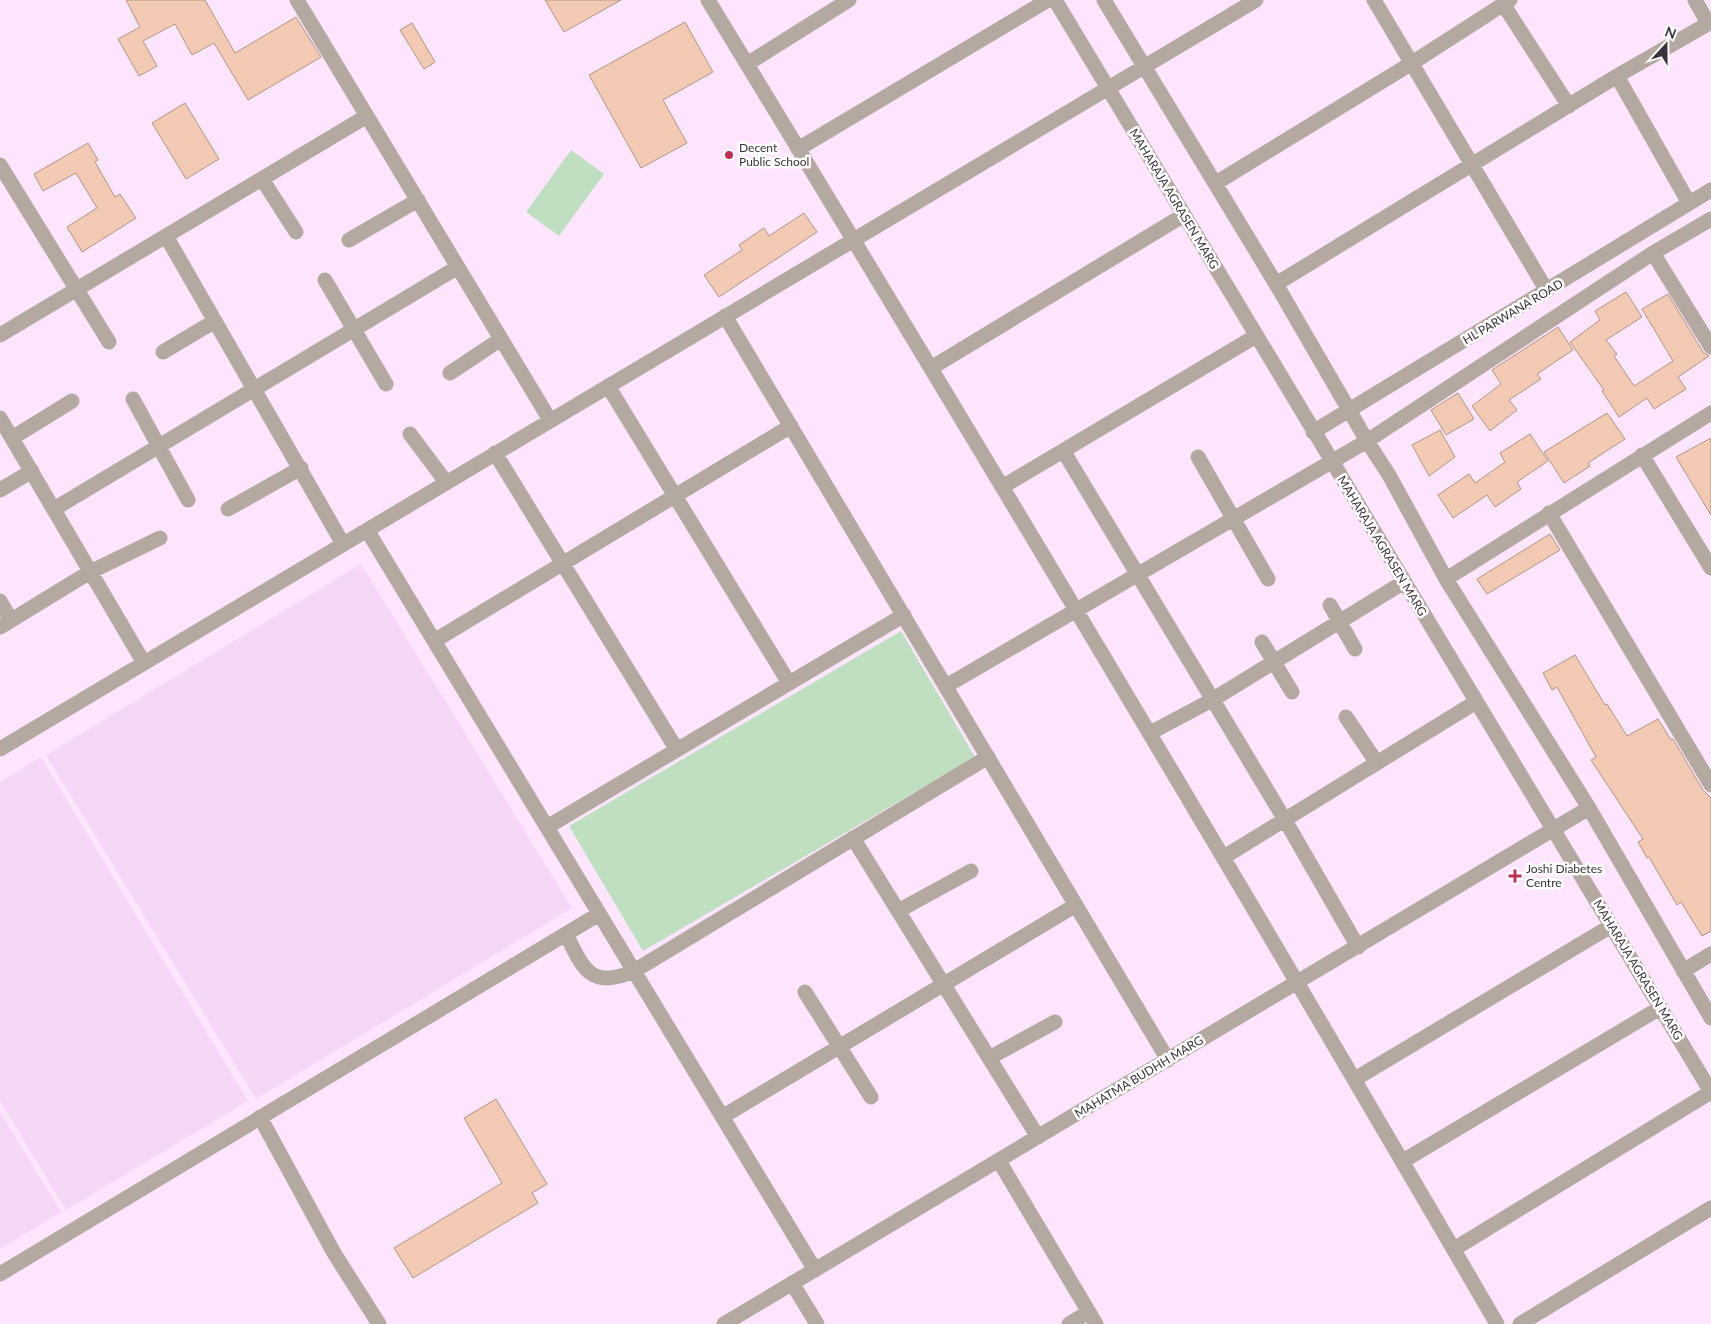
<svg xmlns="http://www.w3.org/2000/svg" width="1711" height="1324" viewBox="0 0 1711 1324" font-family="Lato,sans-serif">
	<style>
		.built { fill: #f5d8f6 }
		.green { fill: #bfdfc1 }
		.building { fill: #f2c9b2; stroke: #b19585 }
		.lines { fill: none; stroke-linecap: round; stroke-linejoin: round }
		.minor { stroke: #b4a9a0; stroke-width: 15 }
		.poi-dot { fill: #be2e57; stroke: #fff; stroke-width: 2 }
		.labels { text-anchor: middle; stroke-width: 5; stroke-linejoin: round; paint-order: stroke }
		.poi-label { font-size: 12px; fill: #3a323b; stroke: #fff; text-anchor: start }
		.street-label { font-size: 12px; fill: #3a323b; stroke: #fff }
	</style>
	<rect width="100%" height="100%" fill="#fce5fd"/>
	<path class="built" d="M361,564l211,344 -316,191 -210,-344z
		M41,757l207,344 -182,109 -66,-110v-318z
		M0,1112l61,100 -61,37z"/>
	<path class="green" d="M571,150l33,24 -45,62 -33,-24z
		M901,631l74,126 -332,194 -74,-125z"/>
	<path class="building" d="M126,0h79l30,53 61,-36 25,40 -73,43 -34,-57 -22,12 -17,-31 -32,17 14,25 -18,10 -21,-37 22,-12z
		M545,0h76l-57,32z
		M685,22l28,50 -50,28 24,43 -46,25 -52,-93z
		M412,23l23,39 -11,7 -24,-39z
		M185,103l34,56 -33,20 -34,-56z
		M88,143l10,17 -3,2 20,35 5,-3 16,24 -54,34 -15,-25 30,-19 -21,-35 -33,18 -9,-17z
		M804,213l13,19 -98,65 -15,-22 38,-25 -3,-5 25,-17 5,8z
		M1626,292l16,25 -36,23 11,14 -3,2 20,30 39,-25 -31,-52 26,-15 35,58 6,4 -31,21 8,12 -32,20 -7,-11 -28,19 -17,-26 2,-1 -34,-48 30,-22 -5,-9z
		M1558,327l15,23 -36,24 4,5 -32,21 8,10 -27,21 -18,-25 29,-22 -9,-14z
		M1458,393l16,26 -28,16 -15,-25z
		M1607,413l18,26 -37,24 2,3 -26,17 -20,-31z
		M1440,430l15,27 -26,19 -17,-31z
		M1530,434l18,27 -31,21 4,7 -26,18 -8,-12 -34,23 -15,-23 31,-21 6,9 30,-21 -5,-9z
		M1711,438v77l-35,-58z
		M1550,534l10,16 -73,44 -10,-15z
		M1575,655l30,50 2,-1 20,32 31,-17 13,21 2,-1 30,51 8,8v133l-9,5 -21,-34 -4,3 -28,-48 -2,1 -9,-16 5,-3 -52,-79 5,-3 -39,-70 -5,3 -9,-17z
		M496,1099l51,85 -15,9 6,10 -125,75 -19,-30 108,-65 -38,-65z"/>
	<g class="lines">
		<path class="minor" d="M297,0l253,420
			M708,0c267,439 531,880 789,1324
			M1055,0l656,1092 -257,157
			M1104,0l172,284 91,157 22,34 57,104 143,229 122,210
			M1374,0l173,291
			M1695,0l13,23
			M1503,4l66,102
			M747,64l102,-64
			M1617,76l72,127
			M798,149l250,-149
			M0,165l109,177
			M262,179l34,53
			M1216,183l196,-120 98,-63
			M166,236l177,308
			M349,240l69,-40
			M1653,253l58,94
			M325,280l61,104
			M1276,284l341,-208 94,-54
			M725,316l443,744
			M0,335l367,-219
			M163,352l52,-31
			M931,368l253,-153
			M450,373l51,-34
			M608,386l181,297
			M133,399l55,101
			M0,418l144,245
			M1313,432l398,-242
			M410,434l36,48
			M12,438l60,-37
			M1064,452l221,368 73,127
			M495,453l182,297
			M1642,455l69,113
			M1198,457l70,122
			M1002,487l254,-151
			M0,490l32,-19
			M54,509l404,-242
			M228,509l73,-41
			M1549,513l162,272
			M367,530l448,740
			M1446,579l265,-166
			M0,601l11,19
			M1330,605l25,44
			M0,627l90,-55 70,-34
			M434,641l357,-215
			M1262,642l30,50
			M946,686l421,-245 286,-188 58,-34
			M1346,717l31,46
			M1150,733l62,-33 192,-118
			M0,749l1256,-749
			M547,827l357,-212
			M853,838l185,299
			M1224,857l252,-155
			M898,911l73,-40
			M566,934c17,35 25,56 68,37l354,-214
			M1683,971l28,-17
			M805,992l66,105
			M989,1058l66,-36
			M1355,1079l256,-153
			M260,1117l74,136 45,71
			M722,1117l354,-212
			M999,1161l97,163
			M1403,1161l257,-153
			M0,1274l599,-360
			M792,1283l25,41
			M724,1324l865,-516
			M1069,1324l20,-12
			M1520,1324l191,-116"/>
	</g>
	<g class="poi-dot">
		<circle cx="729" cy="155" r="5"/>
		<path d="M1512.5 868.5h5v5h5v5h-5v5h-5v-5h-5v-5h5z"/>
	</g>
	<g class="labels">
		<g class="poi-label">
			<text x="739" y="152">Decent<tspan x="739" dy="14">Public School</tspan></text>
			<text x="1526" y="873">Joshi Diabetes<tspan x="1526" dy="14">Centre</tspan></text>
		</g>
		<g class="street-label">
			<text transform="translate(1174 199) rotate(59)" y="4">MAHARAJA AGRASEN MARG</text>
			<text transform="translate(1513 312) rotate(-31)" y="4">HL PARWANA ROAD</text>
			<text transform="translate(1382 546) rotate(59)" y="4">MAHARAJA AGRASEN MARG</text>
			<text transform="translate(1638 970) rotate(59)" y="4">MAHARAJA AGRASEN MARG</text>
			<text transform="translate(1139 1077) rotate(-31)" y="4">MAHATMA BUDHH MARG</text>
		</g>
	</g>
	<g transform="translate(1666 45) rotate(21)" stroke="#ffffff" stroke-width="4" paint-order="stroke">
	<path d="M0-4L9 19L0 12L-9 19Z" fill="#3a323b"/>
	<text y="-8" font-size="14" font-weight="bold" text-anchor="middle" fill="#3a323b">N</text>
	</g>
</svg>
